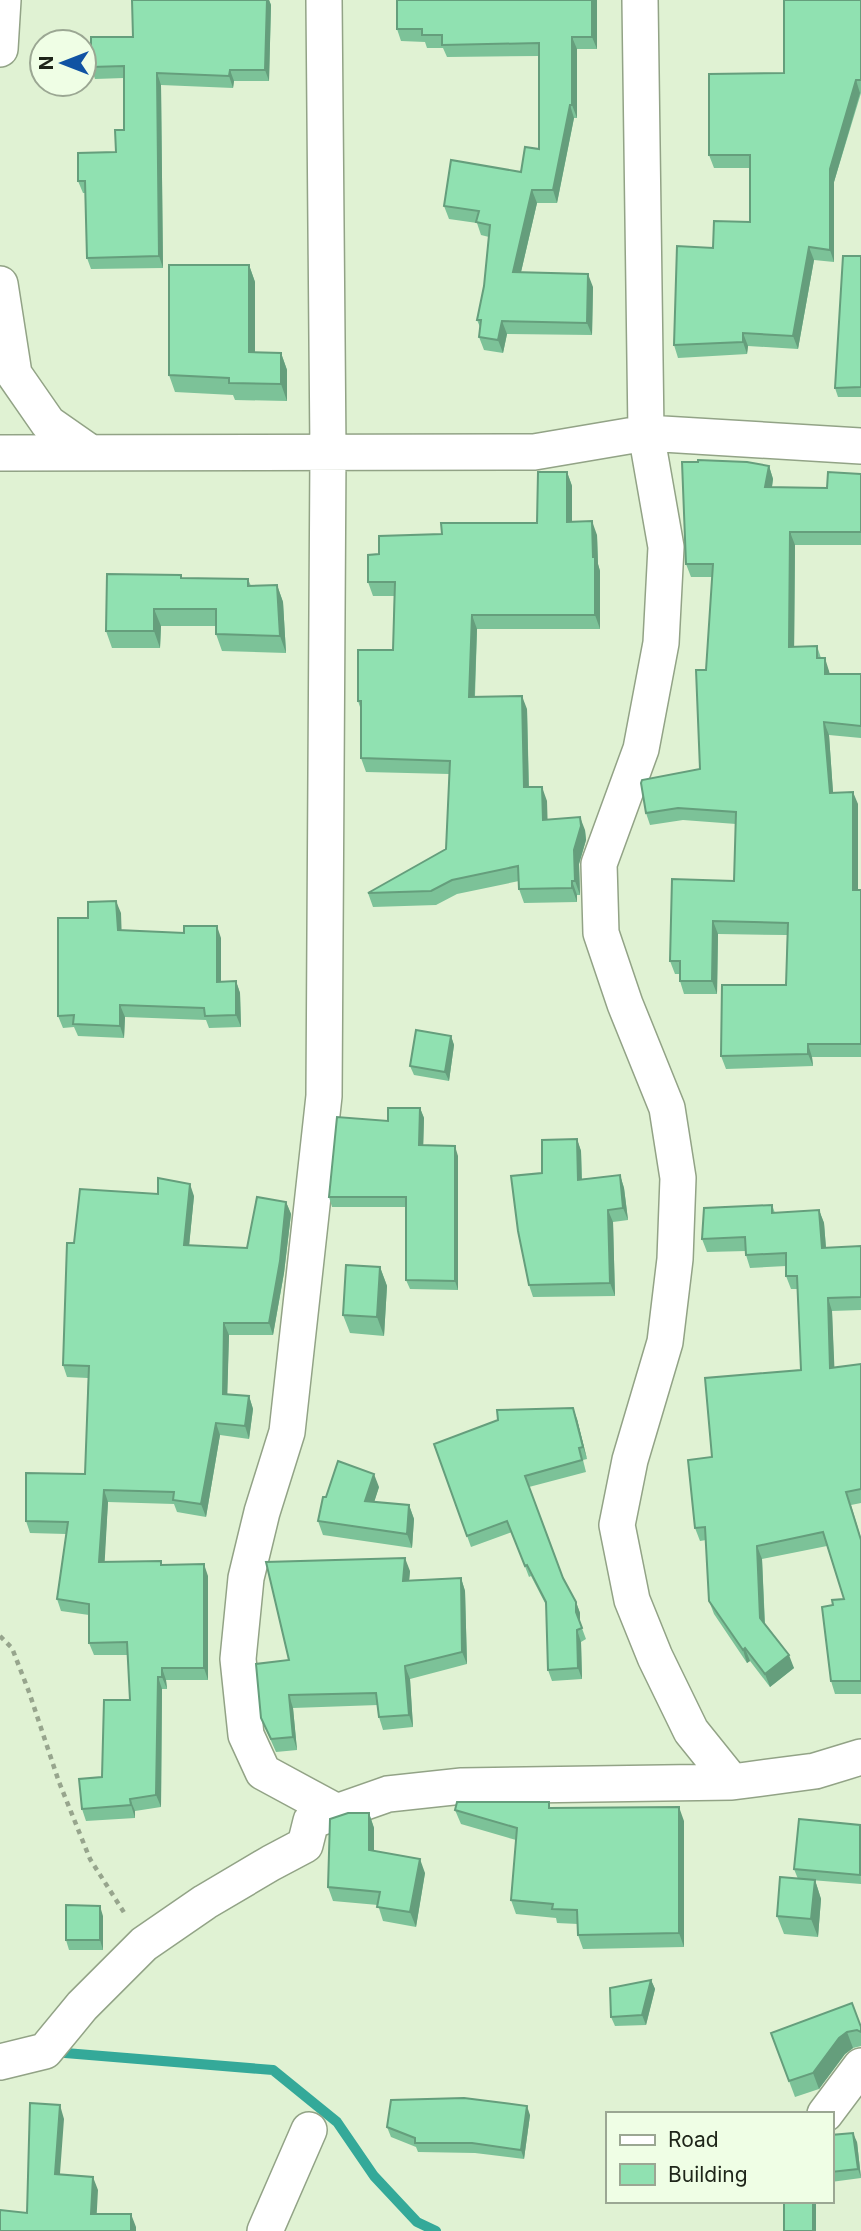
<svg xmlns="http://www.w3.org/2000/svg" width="861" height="2231" viewBox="0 0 861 2231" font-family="Inter,sans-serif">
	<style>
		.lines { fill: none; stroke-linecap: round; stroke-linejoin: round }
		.stream { stroke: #34a999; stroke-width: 10 }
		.minor-casing { stroke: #92a386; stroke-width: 38 }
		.path { stroke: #97a58d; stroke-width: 4.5; stroke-dasharray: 5 5; stroke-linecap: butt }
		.minor { stroke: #fff; stroke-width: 35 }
		.wall { fill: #7cc298 }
		.shaded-wall { fill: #659e7c }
		.building { fill: #90e1b1; stroke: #659e7c; stroke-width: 2 }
	</style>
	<rect width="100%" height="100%" fill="#e0f2d3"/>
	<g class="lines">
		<path class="stream" d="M53,2052l220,18 64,52 37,54 43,46 19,9"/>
		<defs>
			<path id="minor" d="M324,0l4,452 -4,644 -37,336 -25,80 -16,66 -8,81 8,76 17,37 74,40
				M640,0l6,433 20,114 -5,96 -20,106 -42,115 2,69 24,71 42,104 11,70 -3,81 -10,83 -35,118 -13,65 15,75 23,57 36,74 41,51
				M0,49l3,-49
				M0,284l14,90 34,49 43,30
				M0,453l534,-1 112,-19 215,13
				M0,2062l45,-11 37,-45 62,-62 61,-42 66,-39 34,-18 6,-24 77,-27 74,-8 270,-4 83,-11 46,-14
				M825,2114l36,-48
				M265,2231l44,-101"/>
		</defs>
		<use href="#minor" class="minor-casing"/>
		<path class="path" d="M0,1636l12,12 17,44 30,90 31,77 35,55"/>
		<use href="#minor" class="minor"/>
	</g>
	<path class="wall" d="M132,0h137l2,5 -2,76h-35l-1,7 -72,-3 2,183 -72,1 -4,-11 -1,-65h-3l-5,-12 38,-29 8,-22v-52l-29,1 -4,-12 42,-30z
		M597,0v49h-20v69h-3l-17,85h-20l-16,69 72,15 -1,48 -85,-1 -4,19 -19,-3 -5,-13 1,-10 -3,-7 7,-34 5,-49 -8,-2 -4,-12 -28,-4 -5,-13 77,-34 18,-23v-93l-92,1 -4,-9h-16l-2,-6 -24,-1 -4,-12z
		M861,0v93l-27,89v80l-20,-2 -16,89 -50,-3 -1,8 -69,4 -4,-13 39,-97 37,-26v-54h-36l-5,-13 75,-82z
		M861,256v141h-23l-3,-9z
		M249,265l6,17v70l26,1 6,17v31l-52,-1 -2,-5 -58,-3 -6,-17z
		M769,466l4,13 -1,8 55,1 34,-14v71h-66l-1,102 23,-1 4,12 8,13 1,3h31v64l-32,-3 4,58 25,11v86h3v167h-49l1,9 -87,3 -5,-13 65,-71 1,-50 -69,-1 -1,60h-33l-4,-13v-7h-5l-5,-13 64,-80 2,-57 -53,-4 -33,5 -4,-12 54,-44 12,-192h-21l-5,-13z
		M567,472l5,14v35l25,14 1,29 2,7v58h-123l-2,68 52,12 2,78 18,14v19l38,10 1,10 -7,24 1,31h-3v7l-53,1 -5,-14v-8l-62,13 -21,11 -63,2 -5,-14 78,-44 3,-75 -83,-2 -5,-14v-48l-3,-9 35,-51 1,-54h-21l-5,-14 11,-28 63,-20 95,-11z
		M182,578l66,1 3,7 26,-1 6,17 3,51 -64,-2 -6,-17v-8h-55l-1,22h-48l-6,-17z
		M121,913v17l100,8v44l15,-1 4,12 1,34 -32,1 -3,-8 -81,-3 -1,21 -46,-2 -4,-9 -11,1 -5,-12z
		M451,1036l3,9 -5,36 -35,-6 -4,-9z
		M420,1108l4,10 -1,27 35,11v134l-48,-1 -4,-9v-73h-74l-3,-10 59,-76z
		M577,1139l4,12 1,28 38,-4 4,13 4,32 -15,2 2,74 -82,1 -4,-12 13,-112z
		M194,1196l-5,49 58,3 39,-46 5,12 -7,59 -11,62h-44l-2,59 22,2 4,13 -4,30 -29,-4 -14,82 -29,-5 -3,-8 -66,-2 -4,60 58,3 46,11v104h-42l1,9h-5l-1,118 -26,4v7l-49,3 -4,-12 20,-32 28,-77 -2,-45h-34l-5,-12v-28l-28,-4 -4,-12 9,-65 -36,-1 -4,-12 59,-47 3,-96 -21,-1 -4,-12 11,-122z
		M772,1205l3,8 44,-3 5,13 2,25 35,-2v64l-29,1 2,57 27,-4v139l-10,2 10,33v156h-26l-4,-13 2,-76 11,-6 -17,-53 -65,13 3,65 29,44 -24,19 -20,-26 -3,2 -33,-49 -5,-13 -3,-61 -6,1 -5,-13 17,-71 89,-87 -3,-81h-7l-5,-13v-10l-36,2 -4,-13v-4l-39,1 -5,-13z
		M380,1267l7,19 -3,50 -34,-3 -7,-18z
		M577,1419l10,40 -4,1 3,12 -57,15 34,91 13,24 4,11v10l6,16 -5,3 1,37 -30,2 -4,-11 -2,-65 -15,-29 -2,1 -17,-45 -41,15 -37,-103z
		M379,1487l-5,15 35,3 5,14 -2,29 -89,-13 -5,-14 8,-24z
		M410,1571l-1,9 52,-2 4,13 2,73 -57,15 3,48 -30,3 -4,-13 -1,-12 -85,3 4,42 -21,2 -15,-34 28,-58z
		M551,1808l133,13v126l-101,2 -5,-14v-11l-21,-1 -1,-5 -40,-4 -5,-14 5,-60 -55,-16 -6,-14z
		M369,1813l5,15v23l51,22 -9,54 -33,-6 -5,-16 -45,-4 -5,-14z
		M860,1825l1,59 -63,-5 -4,-10z
		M815,1880l6,19 -3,38 -34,-3 -7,-18z
		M103,1916v34h-34l-3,-10z
		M651,1980l4,9 -9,36 -31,1 -4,-9z
		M861,2027v19l-8,2 -8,6 -26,35 -24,8 -24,-64z
		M530,2115l-6,44 -49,-6 -57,-1 -2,-5 -25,-10 -4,-10z
		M831,2135l26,7 4,36 -30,4z
		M686,2201h130v30l-33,-28h-87z"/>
	<path class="shaded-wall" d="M267,0h2l2,5 -2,76 -4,-11z
		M592,0h5v49l-5,-12z
		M572,37l5,12v69l-5,-13z
		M230,70l4,11 -1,7 -4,-12z
		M157,73l4,12 2,183 -4,-12z
		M856,80l4,13 -26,89v80l-4,-12v-81z
		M570,105l4,13 -17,85 -4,-13z
		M532,190l5,13 -19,82 -5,-13z
		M809,247l5,13 -16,89 -5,-13z
		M249,265l6,17v87l-6,-17z
		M588,274l5,13 -1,48 -5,-12z
		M502,321l5,13 -4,19 -5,-13z
		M743,333l5,13 -1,8 -4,-12z
		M281,353l6,17v31l-6,-17z
		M769,466l4,13 -3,21 -5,-13z
		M567,472l5,14v49l-5,-13z
		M592,521l5,14 1,29 2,7v58l-5,-14z
		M790,532l5,13 -1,115 -5,-13z
		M277,585l6,17 3,51 -6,-17z
		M154,609l7,17 -1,22 -6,-17z
		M472,615l5,14 -3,81 -5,-13z
		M825,658l4,13 1,16 -5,-13z
		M522,696l5,13 2,92 -5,-14z
		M824,722l5,13 5,71 -4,-13z
		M542,787l5,14 1,33 -5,-14z
		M853,792l5,12v99l-5,-13z
		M580,817l5,13 1,10 -7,24 1,31 -5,-14 -1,-31z
		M572,881l5,14v7l-5,-14z
		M116,901l5,12 1,29 -4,-12z
		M713,921l5,13 -1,60 -5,-13z
		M217,926l4,12v56l-4,-12z
		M236,981l4,12 1,34 -5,-12z
		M120,1005l5,12 -1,21 -4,-12z
		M451,1036l3,9 -5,36 -4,-9z
		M808,1044l4,13 1,9 -5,-12z
		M420,1108l4,10 -1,37 -4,-10z
		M577,1139l4,12 1,41 -4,-12z
		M455,1146l3,10v134l-3,-9z
		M620,1175l4,13 4,32 -5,-12z
		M190,1184l4,12 -6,61 -4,-12z
		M286,1202l5,12 -7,59 -11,62 -4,-12z
		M608,1210l5,12 2,74 -5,-13z
		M819,1210l5,13 3,38 -5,-13z
		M380,1267l7,19 -3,50 -7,-19z
		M828,1298l4,13 3,70 -5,-13z
		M224,1323l5,12 -2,71 -4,-12z
		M249,1396l4,13 -4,30 -4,-13z
		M573,1408l4,11 10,40 -4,-12z
		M216,1423l4,12 -14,82 -5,-13z
		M374,1474l5,13 -9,28 -5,-14z
		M104,1490l4,12 -4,72 -5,-12z
		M409,1505l5,14 -2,29 -5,-14z
		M757,1546l5,13 3,72 -5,-13z
		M405,1558l5,13 -2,22 -5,-12z
		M204,1564l4,12v104l-4,-12z
		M461,1578l4,13 2,73 -5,-12z
		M576,1602l4,11v10l-4,-11z
		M577,1630l4,12 1,37 -4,-11z
		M745,1648l5,13 -3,2 -4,-13z
		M789,1655l5,13 -24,19 -5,-13z
		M405,1666l5,13 3,48 -4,-12z
		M162,1668l4,12 1,9 -5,-12z
		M158,1677l4,12 -1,118 -5,-12z
		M289,1695l4,13 4,42 -4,-13z
		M130,1799l5,12v7l-4,-13z
		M679,1807l5,14v126l-5,-14z
		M369,1813l5,15v36l-5,-14z
		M420,1859l5,14 -9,54 -6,-15z
		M815,1880l6,19 -3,38 -7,-18z
		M100,1906l3,10v34l-3,-10z
		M651,1980l4,9 -9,36 -4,-10z
		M847,2032l6,16 -8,6 -26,35 -6,-16 26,-35z
		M60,2105l4,14 -5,68 -4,-13z
		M527,2106l3,9 -6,44 -3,-9z
		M853,2133l4,9 4,36 -3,-9z
		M93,2177l5,13 -2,37 -5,-13z
		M813,2201h3v30h-3z
		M131,2214l5,13v4h-5z"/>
	<path class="building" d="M132,0h135l-2,70h-35l-1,6 -72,-3 2,183 -72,2 -2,-77h-7v-28l38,-1 -1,-22h9v-64l-33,1v-30h42z
		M397,0h195v37h-20v68h-2l-17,85h-21l-19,82 75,2 -1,49 -85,-2 -4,19 -19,-3 2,-17h-4l7,-34 6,-61 -14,-3 3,-11 -35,-5 7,-46 70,12 4,-25 14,2v-106l-97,2v-10h-20v-6h-25z
		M784,0h77v80h-5l-26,89v81l-21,-3 -16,89 -50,-3v9l-69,3 3,-99 36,2 1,-27 36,1v-67h-41v-81l75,-1z
		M843,256h18v131l-26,1z
		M169,265h80v87l32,1v31l-52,-1v-5l-60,-3z
		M698,460l49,2 22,4 -4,21 62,1 1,-16 33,2v58h-71l-1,115 28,-1v12h8v16h36v52l-37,-4 6,71 23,-1v98h8v154h-53v10l-87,2 1,-71h64l2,-62 -75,-2 -1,60h-32v-20h-10l2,-82 62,2 2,-69 -58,-4 -32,5 -5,-30 1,-3 58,-11 -4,-99h10l7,-106h-27l-4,-102h16z
		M538,472h29v50l25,-1 1,36h2v58h-123l-3,82 53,-1 2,91h18l1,33 37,-3 1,9 -7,24 1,31h-3v7l-53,1 -1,-23 -66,14 -21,11 -63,2 78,-44 4,-88 -89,-3v-57h-3v-51h35l2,-68h-27v-27l11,-1v-18l63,-2 -1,-11h96z
		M107,574l74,1v3l67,1v7l29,-1 3,51 -64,-2v-25h-62v22h-48z
		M116,901l2,29 66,3v-7h33v56l19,-1v34l-31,1 -1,-8 -84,-3v21l-47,-2 1,-9 -16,1v-98h30v-16z
		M416,1030l35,6 -6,36 -35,-6z
		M388,1108h32l-1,37 36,1v135l-49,-1v-83h-77l8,-80 51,4z
		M577,1139l1,41 42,-5 3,33 -15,2 2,73 -81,2 -11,-54 -7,-55 31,-3v-33z
		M158,1178l32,6 -6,61 63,3 10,-51 29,5 -6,59 -11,62h-45l-1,71 26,2 -4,30 -29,-3 -15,81 -28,-4 1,-8 -70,-2 -5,72 62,-1v4l43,-1v104h-42v9h-4l-2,118 -26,4 1,6 -49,4 -3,-30 23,-2 2,-77h26l-3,-58 -38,1v-39l-32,-5 11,-77 -42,-1v-48l59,1 4,-108 -26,-1 4,-122h7l6,-54 78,5z
		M772,1205v8l47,-3 3,38 39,-2v51l-33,1 2,70 31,-4v125l-15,3 15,48v141h-30l-9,-74 11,-2 -1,-5 12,-1 -21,-67 -66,14 3,72 29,37 -24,19 -20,-26 -2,2 -34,-49 -4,-74 -10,1 -7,-68 24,-3 -7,-79 96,-8 -4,-94h-11v-23l-40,2 -1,-18 -43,2 2,-31z
		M346,1265l34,2 -3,50 -34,-2z
		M573,1408l10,39 -4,1 3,12 -57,16 38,102 13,24v10l6,16 -5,2 1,38 -30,2 -2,-68 -19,-37 -2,1 -18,-45 -40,15 -33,-92 64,-24 -1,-10z
		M338,1461l36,13 -9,27 44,4 -2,29 -89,-13 5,-24h3z
		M405,1558l-2,23 58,-3 1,74 -57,14 4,49 -30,2 -3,-24 -87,2 4,42 -22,2 -10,-21 -5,-54 33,-4 -23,-98z
		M457,1802h92v6l130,-1v126l-101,2 -1,-25 -25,-1 1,-5 -42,-4 6,-72 -62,-18z
		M348,1813h21v37l51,9 -10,53 -33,-5 3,-15 -52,-5 2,-68z
		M799,1819l61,6v50l-66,-6z
		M780,1877l35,3 -4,39 -34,-3z
		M66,1905l34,1v34h-34z
		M651,1980l-9,35 -31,2 -1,-29z
		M852,2003l9,24v5l-4,-2 -10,2 -8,6 -26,35 -24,8 -18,-48z
		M464,2098l63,8 -6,44 -49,-7h-57v-5l-28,-11 4,-27z
		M30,2103l30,2 -5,69 38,3 -2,37h40v17h-131v-21l27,3z
		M853,2133l5,36 -27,3v-37z
		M784,2201h29v30h-29z"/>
	<rect x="606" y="2112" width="228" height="91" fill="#effee5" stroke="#9ba793" stroke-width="2"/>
	<rect x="620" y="2135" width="35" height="10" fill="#ffffff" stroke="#9ba793" stroke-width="2"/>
	<text x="668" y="2147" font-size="21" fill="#1e2519">Road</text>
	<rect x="620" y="2164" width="35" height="21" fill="#90e1b1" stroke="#9ba793" stroke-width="2"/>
	<text x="668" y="2182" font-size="21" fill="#1e2519">Building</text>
	<g transform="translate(63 63) rotate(270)"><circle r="33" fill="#effee5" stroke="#9ba793" stroke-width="2"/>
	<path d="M0-5L12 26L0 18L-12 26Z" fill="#1053a3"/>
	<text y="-10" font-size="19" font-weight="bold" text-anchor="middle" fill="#1e2519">N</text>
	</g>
</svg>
